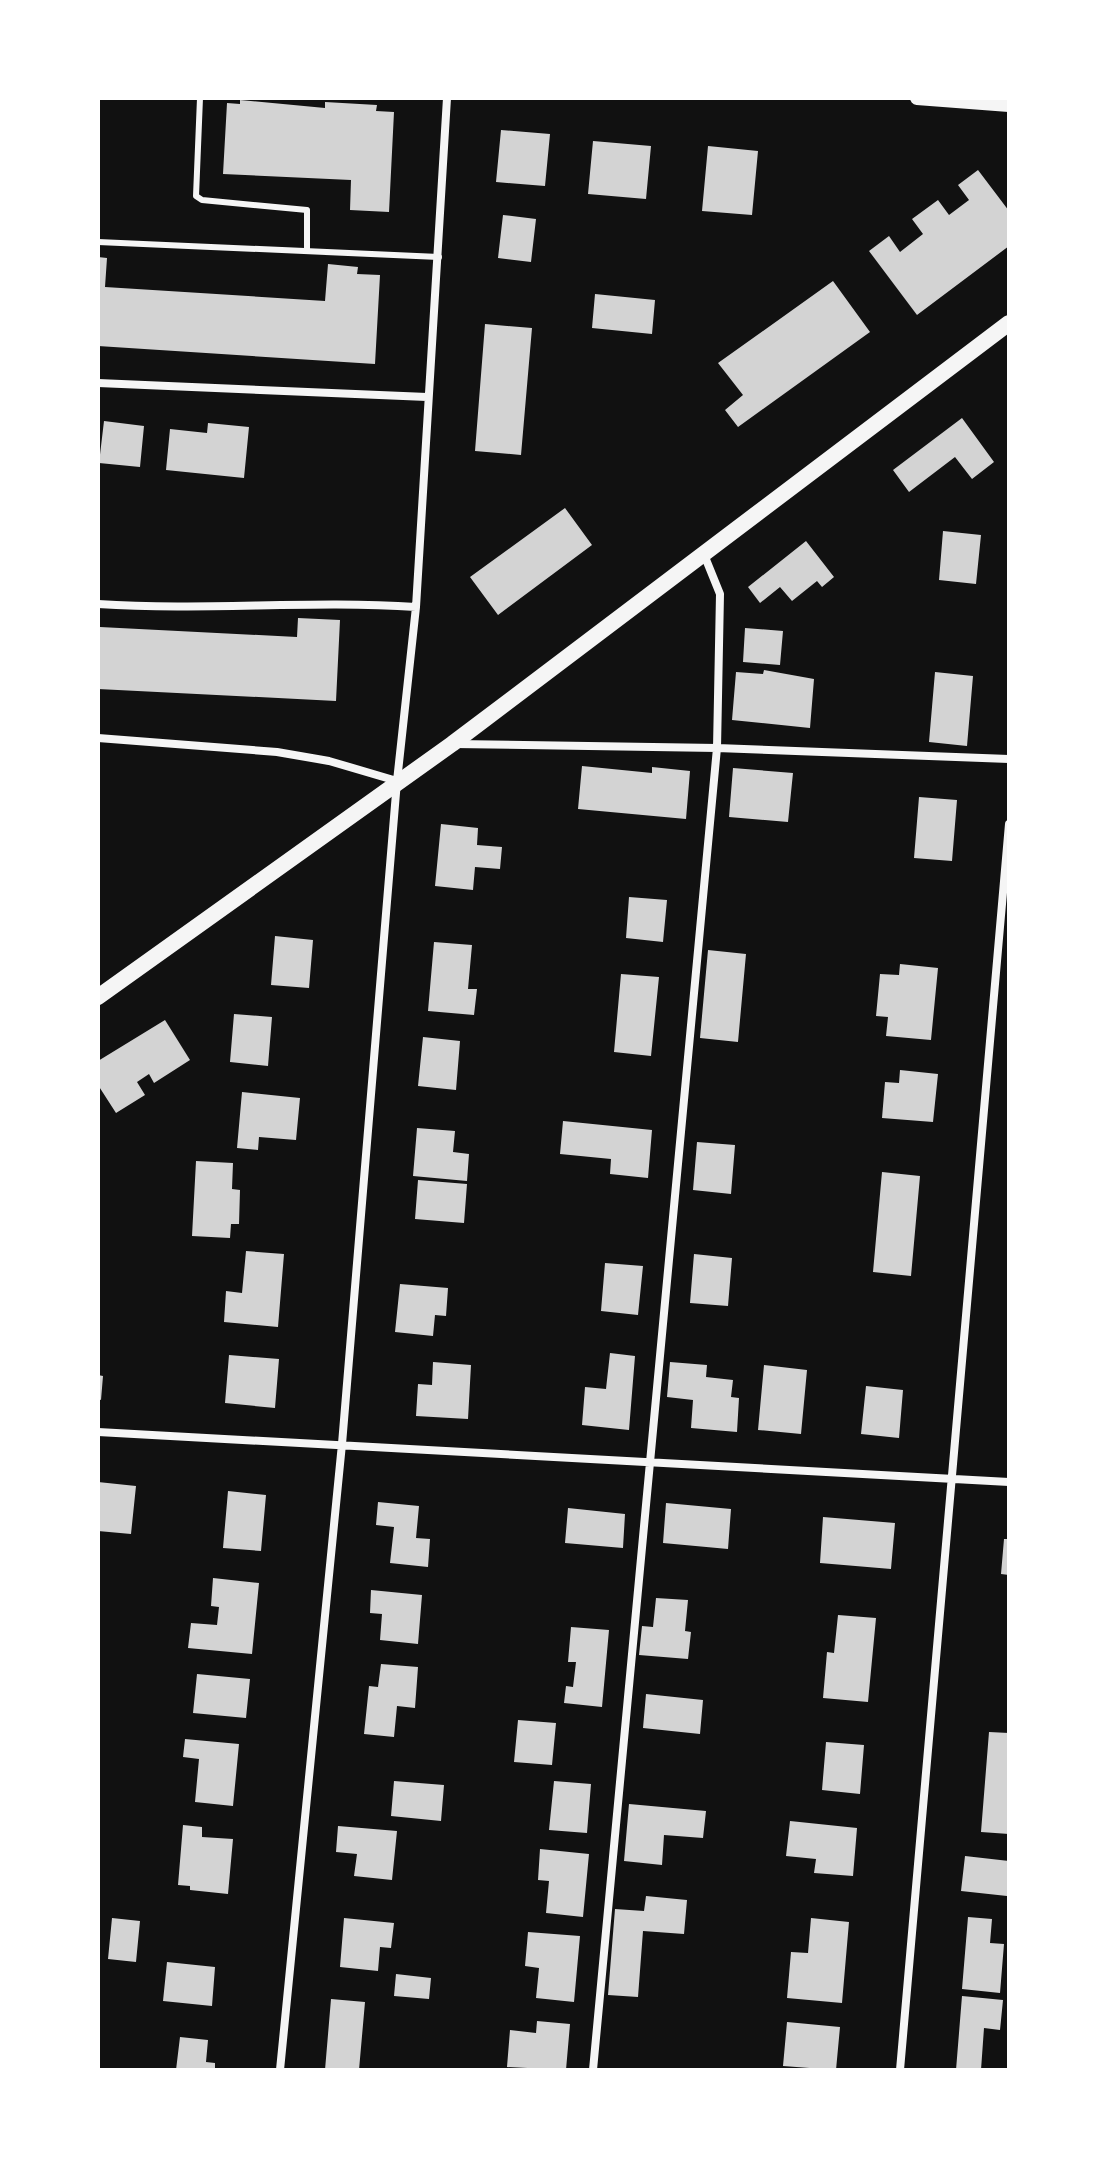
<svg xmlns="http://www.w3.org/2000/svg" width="1107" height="2168" viewBox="0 0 1107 2168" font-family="'Open Sans',sans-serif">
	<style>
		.building { fill: #d3d3d3 }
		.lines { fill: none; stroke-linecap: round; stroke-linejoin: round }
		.service { stroke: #f5f5f5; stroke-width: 6 }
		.minor { stroke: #f5f5f5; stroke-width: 8 }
		.tertiary { stroke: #f5f5f5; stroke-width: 14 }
		.secondary { stroke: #f5f5f5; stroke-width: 16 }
	</style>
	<rect width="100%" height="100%" fill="#111"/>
	<path class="building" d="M240,100l85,8v-6l52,3 -1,6 18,1 -5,100 -39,-2 1,-30 -128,-6 4,-71 13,1z
		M501,130l49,4 -5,52 -49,-4z
		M593,141l58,5 -5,53 -58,-5z
		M708,146l50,5 -6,64 -50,-4z
		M978,170l31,41v35l-92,69 -48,-64 20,-15 11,16 23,-18 -11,-15 26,-19 11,15 20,-15 -11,-15z
		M503,215l33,4 -5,43 -33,-4z
		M98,257l9,1 -2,29 220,14 3,-37 30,3 -1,7 23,1 -5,89 -277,-18z
		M833,281l37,51 -132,95 -13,-17 18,-15 -25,-32z
		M595,294l60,6 -3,34 -60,-6z
		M485,324l47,4 -11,127 -46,-4z
		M962,418l32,44 -22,17 -17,-22 -46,35 -16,-22z
		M104,421l40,5 -4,41 -41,-4z
		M208,423l41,4 -5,51 -78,-8 4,-41 37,4z
		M565,508l27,37 -94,70 -28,-38z
		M943,531l38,4 -5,49 -37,-4z
		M806,541l28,36 -12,10 -5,-6 -25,20 -12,-14 -20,16 -12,-16z
		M298,618l42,2 -4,81 -238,-12 2,-62 197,10z
		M745,628l38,3 -3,34 -37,-3z
		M764,670l50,9 -4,49 -78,-8 4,-48 27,2z
		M935,672l38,4 -6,70 -38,-4z
		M582,766l70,7v-6l38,4 -4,48 -108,-10z
		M733,768l60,5 -5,49 -59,-5z
		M919,797l38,3 -5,61 -38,-3z
		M441,824l37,4 -1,17 25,2 -2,22 -25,-2 -2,23 -38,-4z
		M629,897l38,3 -4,42 -37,-4z
		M275,936l38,4 -4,48 -38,-3z
		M434,942l38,3 -4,44h9l-3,26 -46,-4z
		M708,950l38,4 -8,88 -38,-4z
		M900,964l38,4 -7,72 -45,-4 2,-19 -12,-1 4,-42 19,1z
		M621,974l38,3 -8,79 -37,-4z
		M234,1014l38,3 -4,49 -38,-4z
		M165,1020l25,40 -36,23 -5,-9 -12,8 8,13 -29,18 -18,-28v-24z
		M423,1037l37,4 -4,49 -38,-4z
		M900,1070l38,4 -5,48 -51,-4 3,-36 14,1z
		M242,1092l58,6 -4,42 -37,-3 -1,13 -21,-2z
		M563,1121l89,9 -4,48 -38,-4 1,-15 -51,-5z
		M417,1128l38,3 -2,21 16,2 -2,27 -54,-5z
		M697,1142l38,3 -4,49 -38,-4z
		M196,1161l37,2 -1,26 8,1 -1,34h-8l-1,14 -38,-2z
		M882,1172l38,4 -9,100 -38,-4z
		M418,1180l49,4 -3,39 -49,-4z
		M246,1251l38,3 -6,73 -54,-5 2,-31 16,2z
		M694,1254l38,4 -4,48 -38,-3z
		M605,1263l38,3 -5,49 -37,-4z
		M400,1284l48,4 -2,28 -11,-1 -2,21 -38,-4z
		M610,1353l25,3 -6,74 -47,-5 3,-38 21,2z
		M229,1355l50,4 -4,49 -50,-5z
		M433,1362l38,3 -3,54 -52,-3 2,-32 14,1z
		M670,1362l37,3 -1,12 27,3 -2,17 8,1 -2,34 -46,-4 2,-28 -26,-3z
		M764,1365l43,5 -6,64 -43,-4z
		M98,1375l5,1 -2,24 -3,-1z
		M866,1386l37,4 -4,48 -38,-4z
		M98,1482l38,4 -5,48 -33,-3z
		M228,1491l38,4 -5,56 -38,-3z
		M378,1502l41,4 -3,32 14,1 -2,28 -38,-4 4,-36 -18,-2z
		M666,1503l65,6 -3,40 -65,-6z
		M568,1508l57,6 -2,34 -58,-5z
		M823,1517l72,6 -4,46 -71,-6z
		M1004,1539h5v36l-8,-1z
		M213,1578l46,5 -7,71 -64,-6 3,-25 26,2 2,-18 -8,-1z
		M371,1590l51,5 -4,49 -38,-4 2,-26 -12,-1z
		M656,1598l32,2 -3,31 6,1 -3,27 -49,-4 3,-29 11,1z
		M838,1615l38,3 -8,84 -45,-4 4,-46 7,1z
		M571,1627l38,3 -7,77 -38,-4 2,-17 7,1 3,-25h-8z
		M381,1664l37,3 -3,41 -18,-2 -3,31 -30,-3 5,-48 9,1z
		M197,1674l53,5 -4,39 -53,-5z
		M646,1694l57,6 -3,34 -57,-6z
		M518,1720l38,3 -4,42 -38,-3z
		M989,1732l20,1v101l-28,-2z
		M185,1739l54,5 -6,62 -38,-4 4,-43 -16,-2z
		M826,1742l38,3 -4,49 -38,-4z
		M394,1781l50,4 -3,36 -50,-5z
		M554,1781l37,3 -4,49 -38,-3z
		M629,1804l77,7 -3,27 -39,-3 -2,30 -38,-4z
		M790,1821l67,7 -4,48 -39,-3 2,-14 -30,-3z
		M183,1825l19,2v10l31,2 -5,55 -38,-4v-4l-12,-1z
		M338,1826l59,5 -5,49 -38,-4 3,-22 -21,-2z
		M540,1849l49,5 -6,63 -37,-4 3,-32 -11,-1z
		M965,1856l44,5 -2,35 -46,-5z
		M646,1896l41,4 -3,34 -41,-3 -5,66 -30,-2 7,-86 29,2z
		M968,1917l24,2 -2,24 14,1 -4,49 -38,-4z
		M112,1918l28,3 -4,41 -28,-3z
		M344,1918l50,5 -3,25 -11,-1 -2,24 -38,-4z
		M811,1918l38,4 -7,81 -55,-5 4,-46 17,1z
		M528,1932l52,4 -6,66 -38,-4 3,-30 -14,-2z
		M167,1962l48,5 -3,39 -49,-5z
		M396,1974l35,4 -2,21 -35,-3z
		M962,1996l41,4 -3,30 -16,-2 -3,42h-25z
		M331,1999l34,3 -6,68h-34z
		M537,2021l33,3 -4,46 -59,-3 3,-37 26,3z
		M787,2022l53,5 -4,43 -53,-4z
		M180,2037l28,3 -2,22 9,1v7h-39z"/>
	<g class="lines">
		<path class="service" d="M200,98l-4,98 6,4 105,10v41
			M98,242l341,15"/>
		<path class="minor" d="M98,383l329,14
			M98,604c106,7 212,-4 318,3
			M98,738l179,14 52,9 68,20
			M454,744l263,4 292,11
			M98,1432l911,50
			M280,2070l62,-626 55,-663 19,-174 31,-509
			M593,2070l124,-1322 3,-154 -17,-42
			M900,2070l109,-1246"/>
		<path class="tertiary" d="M917,98l92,7"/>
		<path class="secondary" d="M98,997l354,-253 557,-421"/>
	</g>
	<rect width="1107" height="2168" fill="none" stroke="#ffffff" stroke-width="200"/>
</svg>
